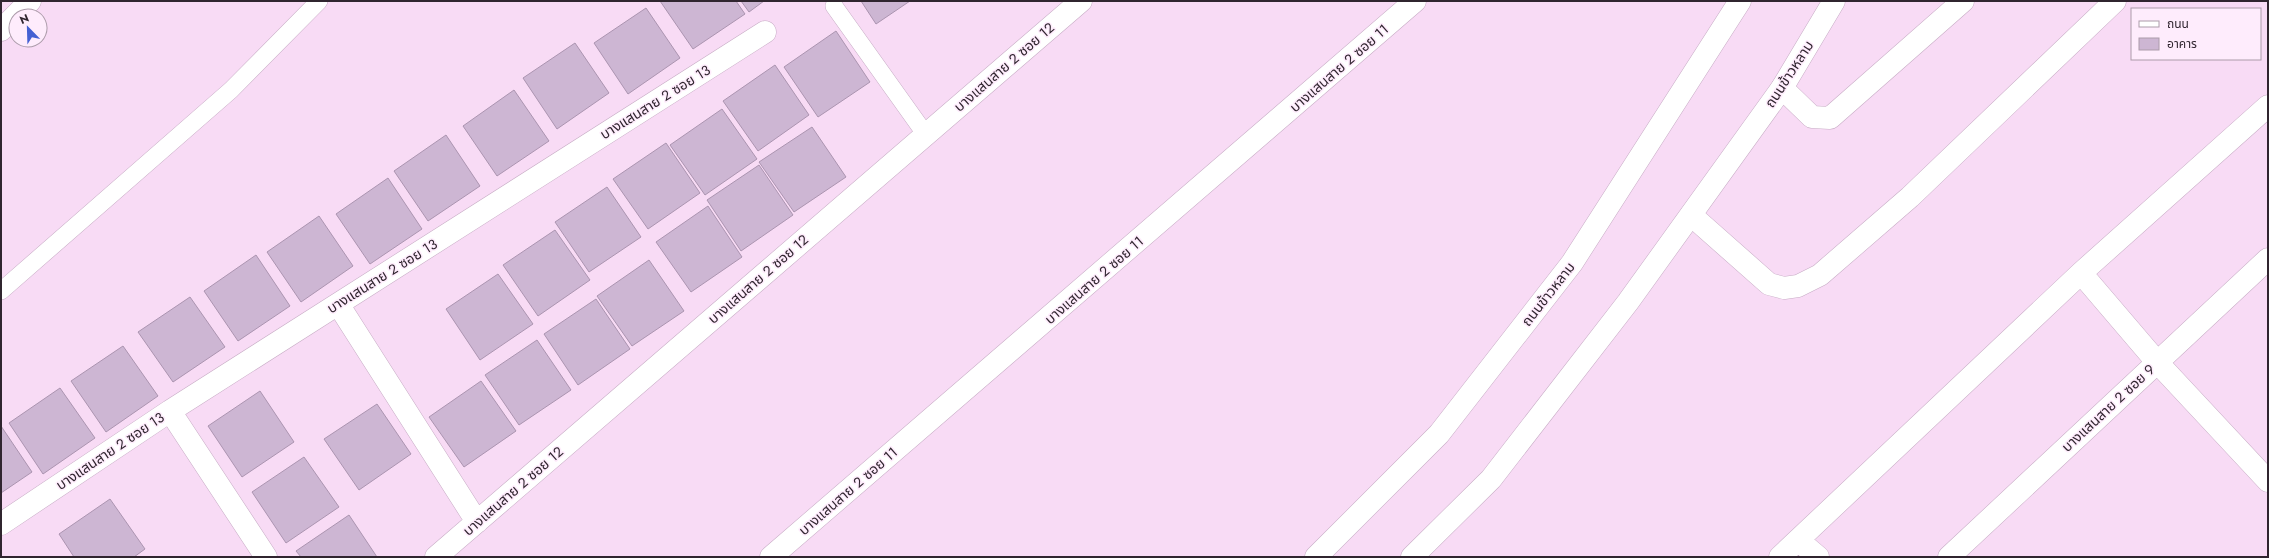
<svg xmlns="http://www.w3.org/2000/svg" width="2269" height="558" viewBox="0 0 2269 558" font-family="Jost,'Noto Sans Thai',sans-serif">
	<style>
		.building { fill: #cdb6d3; stroke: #ab94b0 }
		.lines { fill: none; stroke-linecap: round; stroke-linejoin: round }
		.lane-casing { stroke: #c7acc5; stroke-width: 18 }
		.street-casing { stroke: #c7acc5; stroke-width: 23 }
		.primary-casing { stroke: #c7acc5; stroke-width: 23 }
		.lane { stroke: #fff; stroke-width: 17 }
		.street { stroke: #fff; stroke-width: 22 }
		.primary { stroke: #fff; stroke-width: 22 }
		.labels { text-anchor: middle; stroke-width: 3; stroke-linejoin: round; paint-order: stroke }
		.street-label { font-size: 14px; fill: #30252f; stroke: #feecfc }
	</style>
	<rect width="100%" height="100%" fill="#f8dbf5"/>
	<path class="building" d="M660,1h76l9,13 -52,35z
		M741,1h23l-15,11z
		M861,1h49l-34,23z
		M646,8l34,50 -52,36 -34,-51z
		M836,31l34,51 -52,35 -34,-50z
		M575,43l34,50 -52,36 -34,-51z
		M775,65l34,50 -51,36 -35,-50z
		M514,90l35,51 -52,35 -34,-50z
		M722,109l35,50 -52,36 -35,-50z
		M812,127l34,50 -52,35 -35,-50z
		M446,135l34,51 -52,35 -34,-50z
		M666,143l34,50 -52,36 -35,-50z
		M759,165l34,50 -52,36 -34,-51z
		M388,178l34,51 -52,35 -34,-50z
		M607,187l34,50 -52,35 -34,-50z
		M708,206l34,51 -51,35 -35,-50z
		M319,216l34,50 -52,36 -34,-50z
		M555,230l35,50 -52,36 -35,-51z
		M256,255l34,51 -52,35 -34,-50z
		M649,260l35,51 -52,35 -35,-50z
		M498,274l35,50 -53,36 -34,-51z
		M190,297l35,50 -52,35 -35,-50z
		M596,299l34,50 -52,36 -34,-51z
		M537,340l34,50 -52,35 -34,-50z
		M123,346l35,50 -52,36 -35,-51z
		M481,381l35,50 -52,36 -35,-50z
		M60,388l35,50 -52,36 -34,-51z
		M260,391l34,51 -52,35 -34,-51z
		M377,404l34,50 -52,36 -35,-51z
		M1,426l31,46 -31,21z
		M304,457l35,50 -53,36 -34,-51z
		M110,499l35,50 -11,8h-60l-15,-23z
		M349,515l28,42h-76l-5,-6z"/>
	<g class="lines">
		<defs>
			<path id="lane" d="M834,6l92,129
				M1,291l230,-201 88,-89"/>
			<path id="street" d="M1,30l29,-29
				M1782,88l30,29 18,1 133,-117
				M1691,215l78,69 15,4 14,-2 22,-11 90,-78 205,-196
				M2081,273l76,89 111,119
				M338,304l139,218
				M170,411l96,146
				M1,524l169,-113 595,-379
				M1798,540l20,17
				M436,557l645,-556
				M771,557l644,-556
				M1780,557l301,-284 187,-167
				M1949,557l319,-298"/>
			<path id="primary" d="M1316,557l123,-123 133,-171 168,-262
				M1412,557l79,-78 137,-177 154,-214 52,-87"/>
		</defs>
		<use href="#lane" class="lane-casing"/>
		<use href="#street" class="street-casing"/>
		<use href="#primary" class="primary-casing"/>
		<use href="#lane" class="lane"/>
		<use href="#street" class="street"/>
		<use href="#primary" class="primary"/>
	</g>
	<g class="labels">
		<g class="street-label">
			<text transform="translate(1004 67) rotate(-41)" y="5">บางแสนสาย 2 ซอย 12</text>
			<text transform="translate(1339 68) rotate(-41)" y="5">บางแสนสาย 2 ซอย 11</text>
			<text transform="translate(1789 74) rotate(-57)" y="5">ถนนข้าวหลาม</text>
			<text transform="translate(655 102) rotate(-32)" y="5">บางแสนสาย 2 ซอย 13</text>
			<text transform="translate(382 276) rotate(-32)" y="5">บางแสนสาย 2 ซอย 13</text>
			<text transform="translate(758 279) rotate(-41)" y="5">บางแสนสาย 2 ซอย 12</text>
			<text transform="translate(1094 280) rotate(-41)" y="5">บางแสนสาย 2 ซอย 11</text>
			<text transform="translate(1548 294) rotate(-52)" y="5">ถนนข้าวหลาม</text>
			<text transform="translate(2108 408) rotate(-43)" y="5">บางแสนสาย 2 ซอย 9</text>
			<text transform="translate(110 451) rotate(-34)" y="5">บางแสนสาย 2 ซอย 13</text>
			<text transform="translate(513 491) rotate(-41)" y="5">บางแสนสาย 2 ซอย 12</text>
			<text transform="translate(848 491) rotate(-41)" y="5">บางแสนสาย 2 ซอย 11</text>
		</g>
	</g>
	<rect width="2269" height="558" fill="none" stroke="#30252f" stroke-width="4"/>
	<rect x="2131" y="8" width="130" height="52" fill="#feecfc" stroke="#ac9caa"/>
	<rect x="2139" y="21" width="20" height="6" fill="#ffffff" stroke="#ac9caa"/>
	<text x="2167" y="28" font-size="12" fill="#30252f">ถนน</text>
	<rect x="2139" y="38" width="20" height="12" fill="#cdb6d3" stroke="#ac9caa"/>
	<text x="2167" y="48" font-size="12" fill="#30252f">อาคาร</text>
	<g transform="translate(28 28) rotate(337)"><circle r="19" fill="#feecfc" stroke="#ac9caa"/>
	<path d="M0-3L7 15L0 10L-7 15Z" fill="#4460d3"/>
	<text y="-6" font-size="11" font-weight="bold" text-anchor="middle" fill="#30252f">N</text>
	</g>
</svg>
